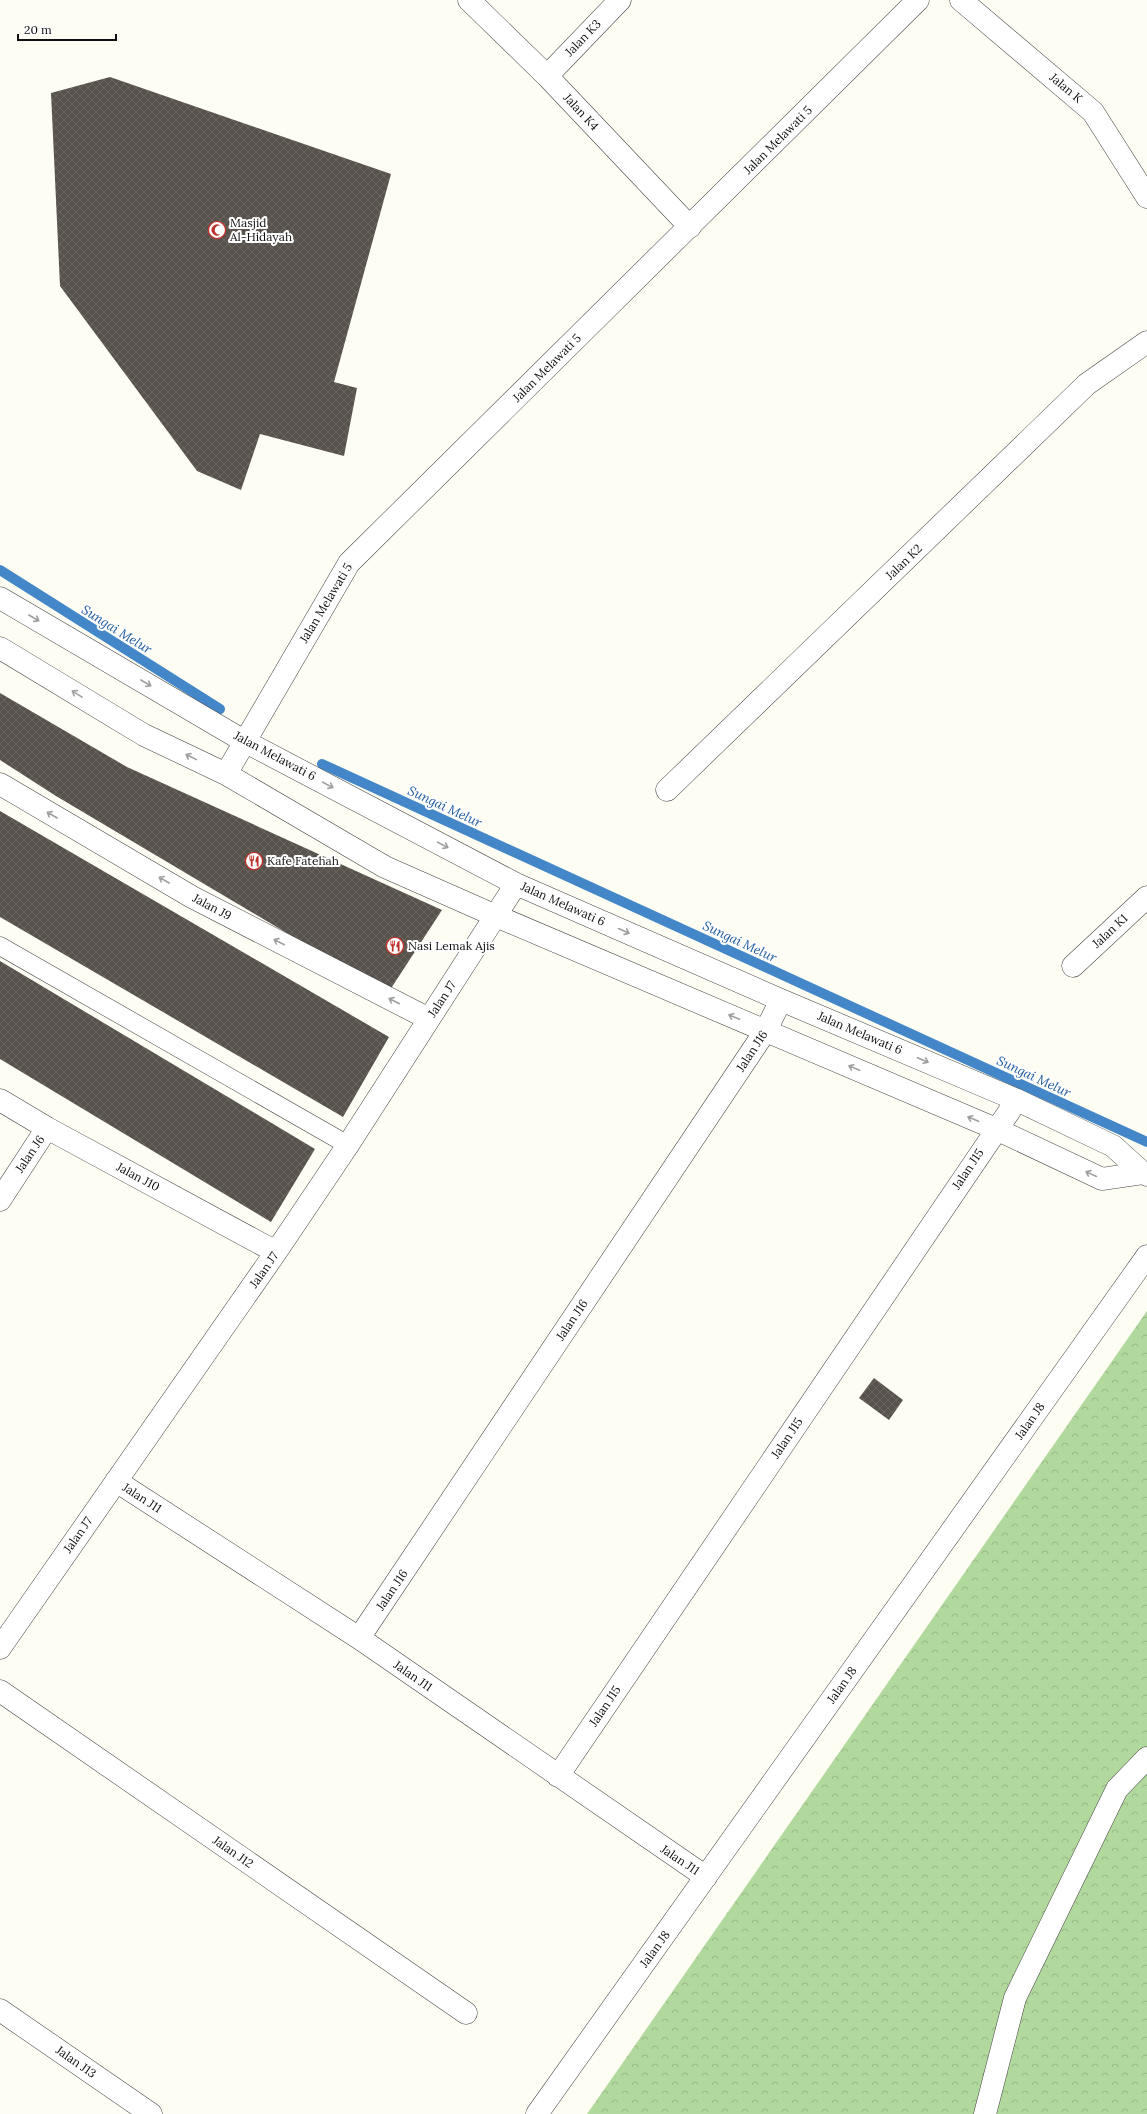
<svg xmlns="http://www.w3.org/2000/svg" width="1147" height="2114" viewBox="0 0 1147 2114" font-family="Lora,serif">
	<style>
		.forest { fill: url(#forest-crowns) }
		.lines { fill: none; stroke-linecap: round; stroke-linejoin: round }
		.stream { stroke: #4387c9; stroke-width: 10 }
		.building { fill: url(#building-cross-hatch) }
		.lane-casing { stroke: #434343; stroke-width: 19 }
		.street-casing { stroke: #434343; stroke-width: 23 }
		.lane { stroke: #fff; stroke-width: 18 }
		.street { stroke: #fff; stroke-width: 22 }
		.oneway { stroke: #9f9f9f }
		.labels { text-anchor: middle; stroke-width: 4; stroke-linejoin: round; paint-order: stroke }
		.street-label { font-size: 12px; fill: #101010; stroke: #fff }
		.poi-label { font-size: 12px; fill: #101010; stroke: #fff; text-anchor: start }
		.water-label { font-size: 13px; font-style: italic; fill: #1d599e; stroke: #fff }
	</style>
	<defs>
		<pattern id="forest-crowns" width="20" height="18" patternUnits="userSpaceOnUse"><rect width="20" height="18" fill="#b2d99d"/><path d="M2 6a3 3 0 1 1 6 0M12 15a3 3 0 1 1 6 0" fill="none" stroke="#98b986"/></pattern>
		<pattern id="building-cross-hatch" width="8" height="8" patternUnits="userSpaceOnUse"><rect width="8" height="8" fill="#58524c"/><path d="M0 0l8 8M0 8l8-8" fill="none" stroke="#6b6661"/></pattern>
	</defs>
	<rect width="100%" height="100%" fill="#fefdf3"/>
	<path class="forest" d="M1147,1311v803h-560z"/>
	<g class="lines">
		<path class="stream" d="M0,570l220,139
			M322,764l825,378"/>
	</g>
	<path class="building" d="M110,77l281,97 -57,208 23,6 -13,68 -84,-22 -19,56 -44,-19 -137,-185 -9,-193z
		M0,693l127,74 315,143 -54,83 -332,-197 -56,-36z
		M0,811l389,226 -46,80 -343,-200z
		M0,961l315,188 -44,73 -271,-163z
		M874,1378l29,22 -14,20 -30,-22z"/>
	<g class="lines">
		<defs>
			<path id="lane" d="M0,946l348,199"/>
			<path id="street" d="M469,0l78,76 143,151
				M961,0l132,112 54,85
				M547,76l73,-76
				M0,598l244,143 272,143 265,116 236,100 96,46 30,27 4,2
				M0,648l144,87 82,39 159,93 111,49 500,213 106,50 41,-6
				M226,774l123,-211 569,-563
				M0,784l192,113 237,122
				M667,790l420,-406 60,-42
				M1073,966l74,-69
				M0,1100l47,28 229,124
				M0,1200l47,-72
				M116,1481l243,157 347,239
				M359,1638l407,-608 15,-30
				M0,1648l276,-396 72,-107 168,-261
				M0,1691l466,322
				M558,1776l459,-676
				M0,2010l151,104
				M537,2114l610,-858
				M985,2114l30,-116 102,-209 30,-31"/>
		</defs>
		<use href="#lane" class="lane-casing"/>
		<use href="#street" class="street-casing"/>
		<use href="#lane" class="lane"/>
		<use href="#street" class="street"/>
	</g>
	<defs><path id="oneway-shaft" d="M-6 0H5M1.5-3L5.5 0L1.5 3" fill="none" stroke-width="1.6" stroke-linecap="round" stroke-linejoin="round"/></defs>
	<g class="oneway">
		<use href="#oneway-shaft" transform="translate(34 618) rotate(30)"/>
		<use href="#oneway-shaft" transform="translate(146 683) rotate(30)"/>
		<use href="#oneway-shaft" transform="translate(77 694) rotate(-149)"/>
		<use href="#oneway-shaft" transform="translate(191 757) rotate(-154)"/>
		<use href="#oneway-shaft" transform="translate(328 785) rotate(28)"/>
		<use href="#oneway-shaft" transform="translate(52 815) rotate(-150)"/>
		<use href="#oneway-shaft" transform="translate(443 845) rotate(28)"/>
		<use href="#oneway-shaft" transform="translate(164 880) rotate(-150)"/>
		<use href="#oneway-shaft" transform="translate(624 931) rotate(24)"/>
		<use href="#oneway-shaft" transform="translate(279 942) rotate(-153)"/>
		<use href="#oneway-shaft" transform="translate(394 1001) rotate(-153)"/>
		<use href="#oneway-shaft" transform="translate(734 1017) rotate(-157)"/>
		<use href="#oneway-shaft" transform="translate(923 1060) rotate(23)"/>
		<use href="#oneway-shaft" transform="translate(854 1068) rotate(-157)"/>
		<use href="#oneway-shaft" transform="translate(973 1119) rotate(-157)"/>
		<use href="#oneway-shaft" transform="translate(1091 1174) rotate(-155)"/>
	</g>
	<defs>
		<symbol id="mosque-ring" viewBox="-11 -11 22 22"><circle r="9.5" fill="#fff" stroke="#bc332c" stroke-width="1.5"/><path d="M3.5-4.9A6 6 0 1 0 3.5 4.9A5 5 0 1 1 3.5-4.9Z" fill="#bc332c"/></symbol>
		<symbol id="restaurant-ring" viewBox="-11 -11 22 22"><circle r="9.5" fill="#fff" stroke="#bc332c" stroke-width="1.5"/><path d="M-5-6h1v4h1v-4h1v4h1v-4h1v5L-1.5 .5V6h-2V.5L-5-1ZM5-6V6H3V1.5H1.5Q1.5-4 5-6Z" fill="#bc332c"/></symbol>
	</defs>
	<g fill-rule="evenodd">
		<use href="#mosque-ring" x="207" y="220" width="20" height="20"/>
		<use href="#restaurant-ring" x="244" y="851" width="20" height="20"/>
		<use href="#restaurant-ring" x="385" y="936" width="20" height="20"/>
	</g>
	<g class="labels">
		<g class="street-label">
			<text transform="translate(583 38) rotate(-46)" y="4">Jalan K3</text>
			<text transform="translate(1066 88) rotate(40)" y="4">Jalan K</text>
			<text transform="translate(581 112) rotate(47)" y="4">Jalan K4</text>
			<text transform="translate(778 140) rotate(-45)" y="4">Jalan Melawati 5</text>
			<text transform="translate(547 368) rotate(-45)" y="4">Jalan Melawati 5</text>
			<text transform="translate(904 562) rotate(-44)" y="4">Jalan K2</text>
			<text transform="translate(326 603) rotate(-59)" y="4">Jalan Melawati 5</text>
			<text transform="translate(275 756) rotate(28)" y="4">Jalan Melawati 6</text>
			<text transform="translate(563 904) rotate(24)" y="4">Jalan Melawati 6</text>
			<text transform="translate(212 907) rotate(28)" y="4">Jalan J9</text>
			<text transform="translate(1110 931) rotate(-43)" y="4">Jalan K1</text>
			<text transform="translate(442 999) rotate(-57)" y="4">Jalan J7</text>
			<text transform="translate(860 1033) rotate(23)" y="4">Jalan Melawati 6</text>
			<text transform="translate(752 1051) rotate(-57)" y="4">Jalan J16</text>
			<text transform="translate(30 1154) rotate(-56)" y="4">Jalan J6</text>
			<text transform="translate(968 1169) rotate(-56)" y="4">Jalan J15</text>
			<text transform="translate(138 1177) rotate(28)" y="4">Jalan J10</text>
			<text transform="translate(264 1270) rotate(-55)" y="4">Jalan J7</text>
			<text transform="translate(572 1320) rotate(-56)" y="4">Jalan J16</text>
			<text transform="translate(1030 1421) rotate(-55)" y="4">Jalan J8</text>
			<text transform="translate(787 1438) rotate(-56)" y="4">Jalan J15</text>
			<text transform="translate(142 1498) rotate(33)" y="4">Jalan J11</text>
			<text transform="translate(78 1535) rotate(-55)" y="4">Jalan J7</text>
			<text transform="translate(392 1590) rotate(-56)" y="4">Jalan J16</text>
			<text transform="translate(413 1676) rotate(35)" y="4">Jalan J11</text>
			<text transform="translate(842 1685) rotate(-55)" y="4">Jalan J8</text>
			<text transform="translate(605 1706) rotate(-56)" y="4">Jalan J15</text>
			<text transform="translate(233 1852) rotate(35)" y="4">Jalan J12</text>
			<text transform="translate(680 1860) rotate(34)" y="4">Jalan J11</text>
			<text transform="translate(655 1949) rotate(-54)" y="4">Jalan J8</text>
			<text transform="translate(76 2062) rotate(35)" y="4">Jalan J13</text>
		</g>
		<g class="poi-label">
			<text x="230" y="227">Masjid<tspan x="230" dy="14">Al-Hidayah</tspan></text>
			<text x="267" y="865">Kafe Fatehah</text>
			<text x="408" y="950">Nasi Lemak Ajis</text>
		</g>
		<g class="water-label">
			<text transform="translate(117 629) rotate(32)" y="5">Sungai Melur</text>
			<text transform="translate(445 806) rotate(25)" y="5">Sungai Melur</text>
			<text transform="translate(740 941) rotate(25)" y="5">Sungai Melur</text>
			<text transform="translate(1034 1076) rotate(25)" y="5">Sungai Melur</text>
		</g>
	</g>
	<path d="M18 34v6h98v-6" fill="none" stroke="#101010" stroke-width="2"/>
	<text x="24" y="34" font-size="12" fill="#101010" stroke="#ffffff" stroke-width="3" paint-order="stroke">20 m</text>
</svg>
